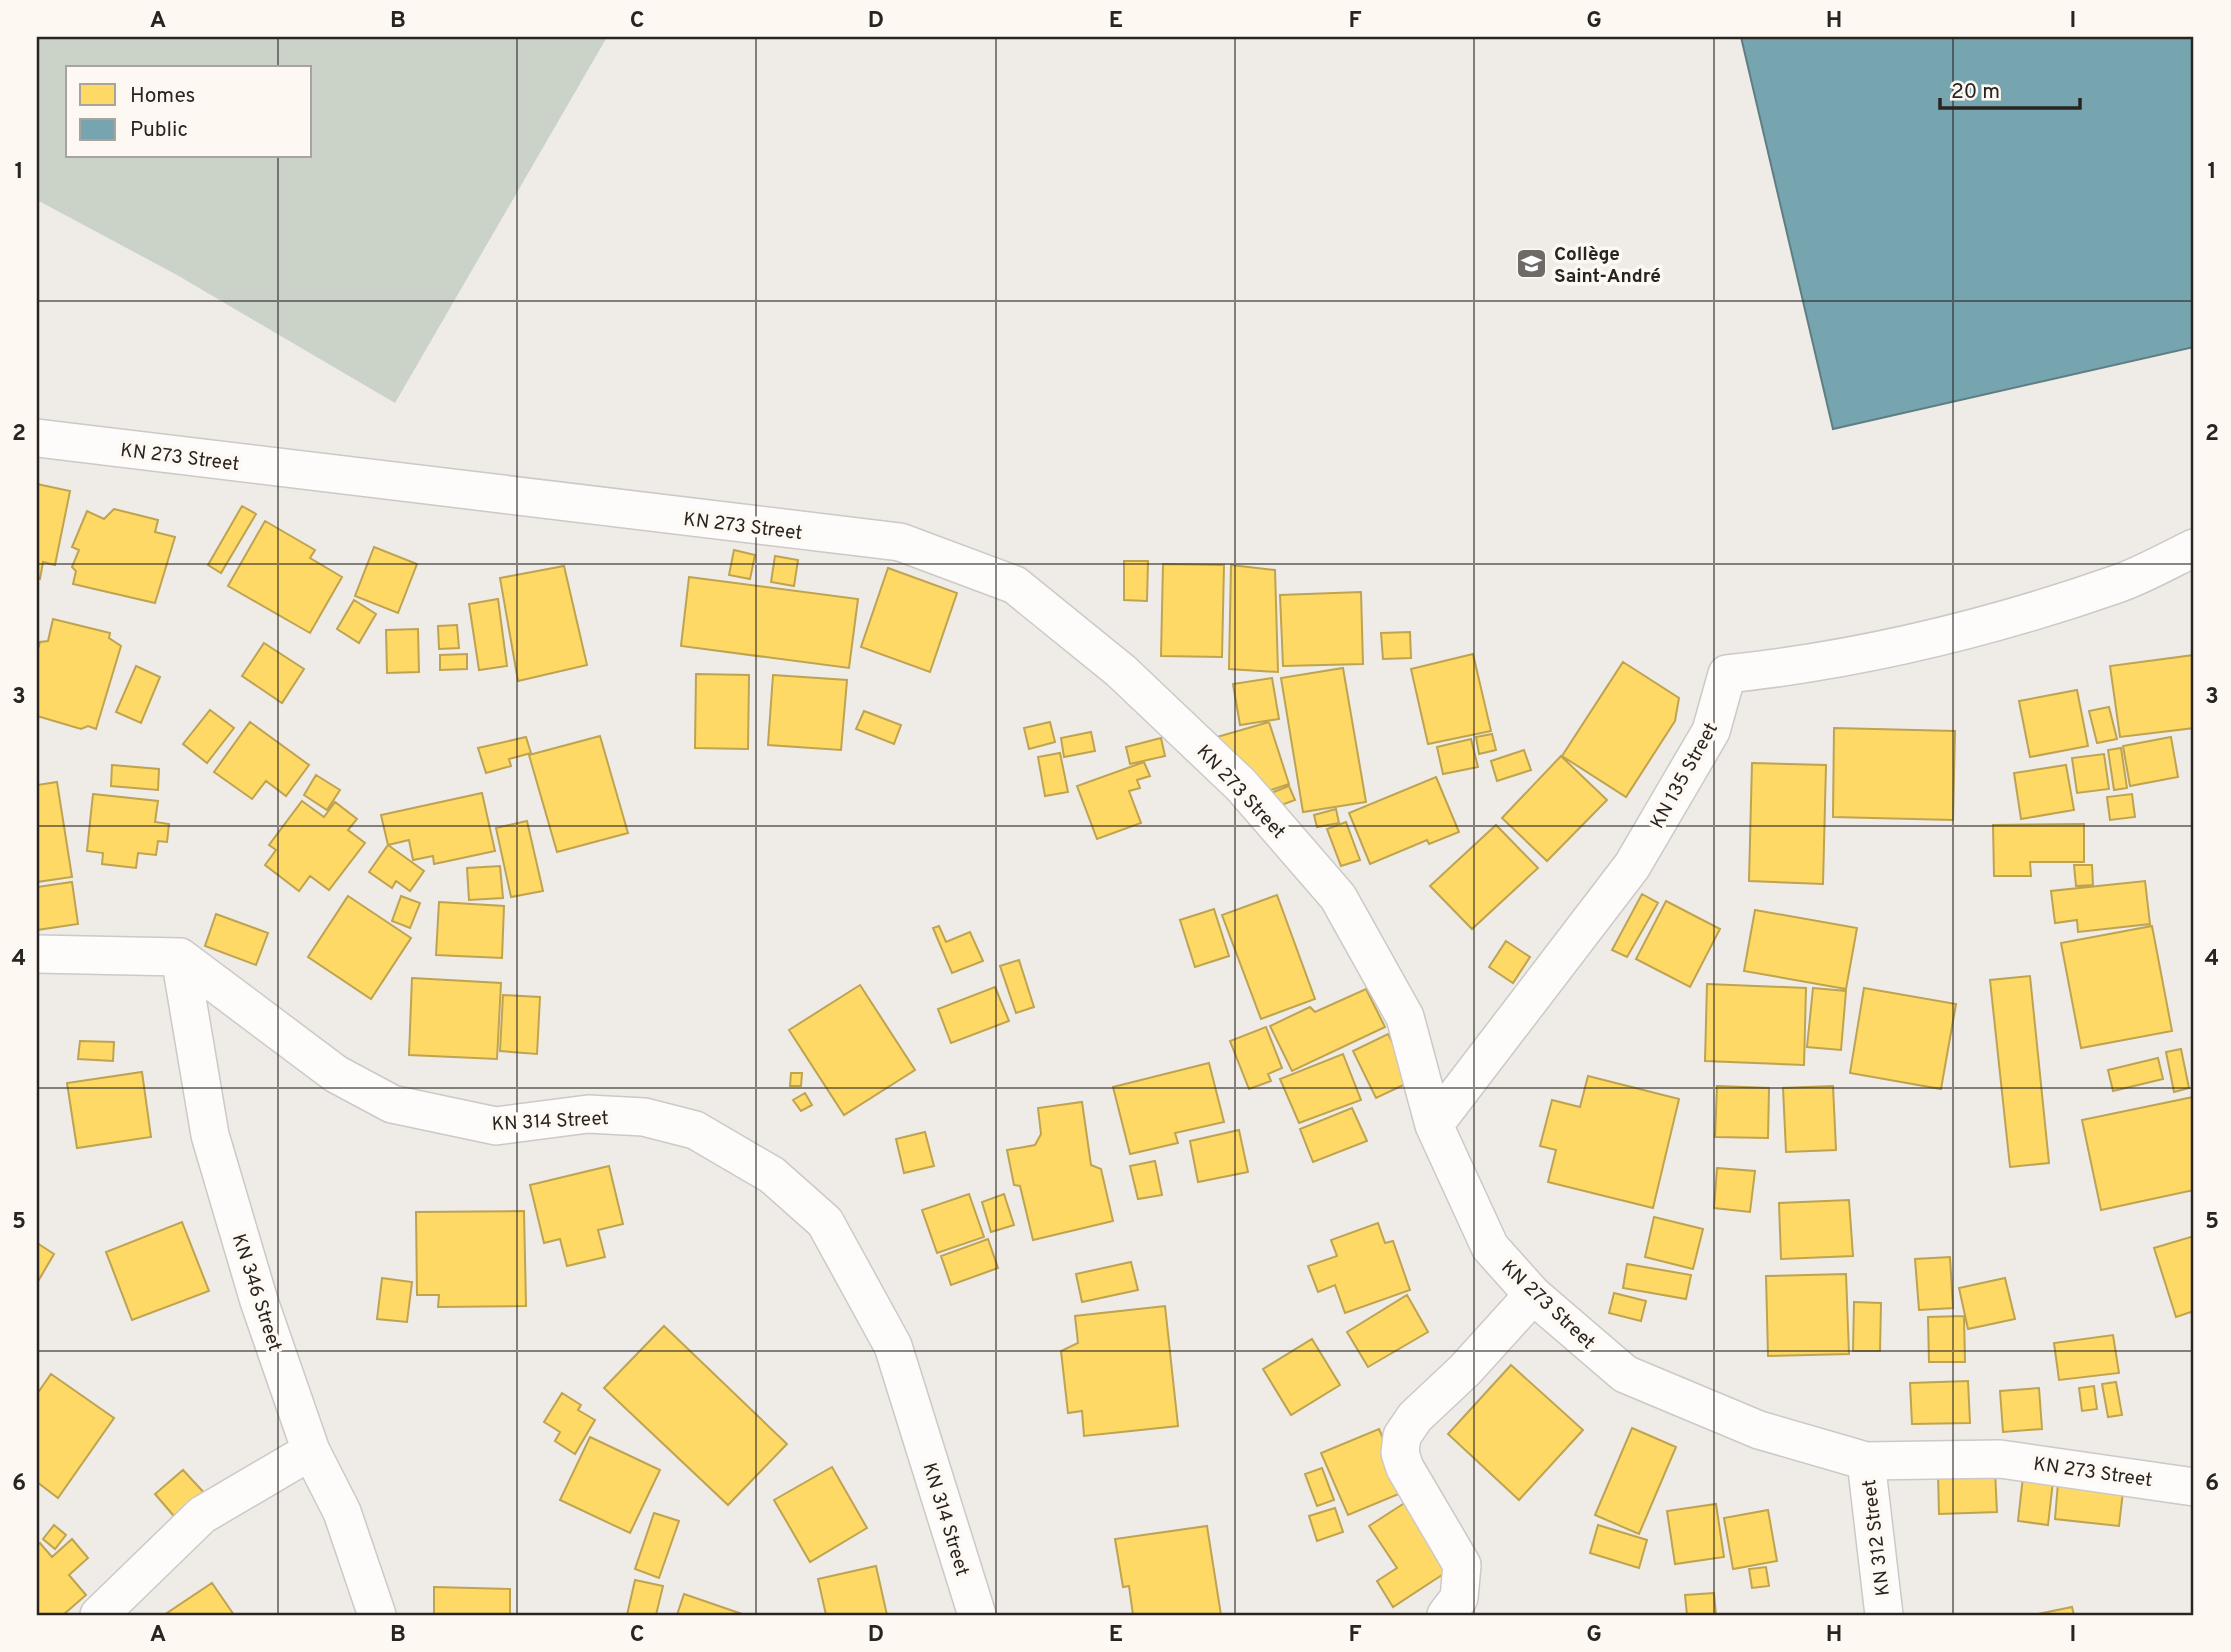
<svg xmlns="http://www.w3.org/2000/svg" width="2231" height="1652" viewBox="0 0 2231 1652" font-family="Overpass,sans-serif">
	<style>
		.green { fill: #cbd3c8; fill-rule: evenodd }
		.homes { fill: #ffd966; stroke: #bea351; stroke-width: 2 }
		.public { fill: #76a5af; stroke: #5f7e84; stroke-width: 2 }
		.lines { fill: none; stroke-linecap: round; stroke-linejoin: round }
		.minor-casing { stroke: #ccc9c6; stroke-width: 40 }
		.minor { stroke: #fdfcfb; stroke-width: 37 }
		.grid { fill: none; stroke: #282421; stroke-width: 2; stroke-opacity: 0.55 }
		.labels { text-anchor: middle; stroke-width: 7; stroke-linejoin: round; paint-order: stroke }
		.poi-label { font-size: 19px; font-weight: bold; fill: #282421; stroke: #fef8f3; text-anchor: start }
		.street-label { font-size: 19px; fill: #282421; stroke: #fef8f3 }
		.neatline { fill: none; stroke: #282421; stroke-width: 2.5 }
		.grid-label { font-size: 23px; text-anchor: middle; font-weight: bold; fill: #282421 }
	</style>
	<rect width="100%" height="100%" fill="#efebe6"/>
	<path class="green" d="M37,37h570l-212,366 -218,-128 -140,-75zM68,68h242v88h-242z"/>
	<path class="homes" d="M37,484l33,7 -15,74 -12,-3 -3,17 -3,-1z
		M242,506l14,8 -35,59 -13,-8z
		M114,509l44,11 -3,12 20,5 -20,66 -82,-19 3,-13 -4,-4 7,-17 -7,-3 15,-36 17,8z
		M265,521l50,29 -5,8 32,19 -32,56 -82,-47z
		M374,547l43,17 -19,49 -43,-17z
		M734,550l21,5 -5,24 -21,-4z
		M775,556l23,4 -4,26 -23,-4z
		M1124,561h24l-1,40 -23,-1z
		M1163,564l61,1 -2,92 -61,-1z
		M1231,565l44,5 3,102 -49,-3z
		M564,566l23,99 -69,16 -18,-103z
		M888,568l69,25 -27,79 -69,-25z
		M689,577l169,22 -9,69 -168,-22z
		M1361,592l2,72 -80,2 -3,-71z
		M498,599l9,67 -28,4 -10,-66z
		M354,600l22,14 -17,29 -22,-14z
		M53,619l57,14 -1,5 12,8 -25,83 -8,-3 -7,3 -44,-13v-63l3,-11 8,-1z
		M457,625l2,23 -20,1 -1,-23z
		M418,629l1,43 -32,1 -1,-43z
		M1410,632l1,26 -28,1 -2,-26z
		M264,643l40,26 -22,34 -40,-27z
		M467,654v15l-27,1v-15z
		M1473,654l18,77 -63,13 -17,-75z
		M2194,655v73l-74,9 -10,-71z
		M1623,662l56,36 -4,23 -49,76 -64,-41z
		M136,666l24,11 -19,46 -25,-11z
		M1343,668l23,134 -63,10 -22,-134z
		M696,674l53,1 -1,74 -53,-1z
		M773,675l74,5 -6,70 -73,-5z
		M1272,678l7,41 -39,6 -7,-41z
		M2077,690l11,56 -58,11 -11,-56z
		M2109,707l8,32 -20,4 -8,-32z
		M210,710l24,18 -27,35 -24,-19z
		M864,711l37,14 -7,19 -38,-15z
		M250,722l59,43 -23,31 -20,-15 -14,18 -38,-27z
		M1050,722l5,20 -26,7 -5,-21z
		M1269,722l20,62 -21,7 -51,-54z
		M1834,728l121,3 -2,89 -120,-3z
		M1091,732l4,19 -31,6 -3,-19z
		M1492,734l4,16 -17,4 -3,-17z
		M600,736l28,97 -71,19 -28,-97z
		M526,737l5,16 -22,6 2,7 -25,7 -8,-25z
		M2171,737l7,40 -48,9 -7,-40z
		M1161,738l4,18 -35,8 -4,-17z
		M1471,739l7,28 -35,7 -6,-27z
		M2121,748l6,40 -13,2 -6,-40z
		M1524,750l7,20 -34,11 -6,-20z
		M1060,753l8,39 -23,4 -7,-39z
		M2104,754l5,35 -32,4 -5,-35z
		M1561,756l46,44 -60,61 -45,-43z
		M1144,762l6,14 -13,4 3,8 -11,3 12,32 -44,16 -20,-53z
		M1752,763l74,2 -3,119 -74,-3z
		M112,765l47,4 -1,21 -47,-4z
		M2066,765l8,45 -53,9 -7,-46z
		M316,775l24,15 -13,20 -23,-15z
		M1436,777l23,55 -30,12 -2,-4 -57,24 -21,-51z
		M57,782l15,95 -35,5v-97z
		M1289,786l6,14 -19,7 -5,-14z
		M482,793l13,58 -61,13 -1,-8 -20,4 -4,-20 -21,5 -7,-30z
		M93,794l65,7 -3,21 14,2 -2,18 -9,-1 -2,14 -18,-2 -2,15 -34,-4 1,-11 -16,-2z
		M2132,794l3,23 -25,3 -3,-23z
		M302,801l22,16 11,-15 22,17 -9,11 17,13 -36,47 -19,-14 -11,15 -34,-26 11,-15 -7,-5z
		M1336,809l3,14 -22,4 -3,-12z
		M527,821l16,70 -32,6 -15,-69z
		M1346,822l14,38 -19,6 -14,-37z
		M2084,824v38h-54l1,14h-37l-1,-51z
		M1496,825l42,43 -66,61 -42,-43z
		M388,845l36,26 -14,20 -14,-10 -4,7 -23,-16z
		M2074,865h18l1,20 -17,1z
		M500,866l3,32 -34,2 -2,-32z
		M2145,881l5,43 -72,8 -1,-12 -22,3 -4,-32z
		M72,882l6,42 -41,6v-43z
		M1642,894l16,9 -31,54 -15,-7z
		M1277,895l38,104 -54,20 -39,-104z
		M348,896l63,42 -40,61 -63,-42z
		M401,896l19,7 -10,25 -18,-7z
		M1666,901l54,28 -30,58 -54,-28z
		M439,902l65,4 -2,52 -66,-3z
		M1214,909l15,47 -34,11 -15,-47z
		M1755,910l102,18 -11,61 -102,-18z
		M216,914l52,19 -12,32 -51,-19z
		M939,926l7,16 24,-10 13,29 -31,12 -19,-45z
		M2152,926l20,105 -91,17 -20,-105z
		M1506,941l24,16 -17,26 -24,-16z
		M1019,960l15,47 -18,6 -16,-47z
		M2030,976l19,187 -39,4 -20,-187z
		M412,978l89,5 -4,76 -88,-4z
		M1707,984l99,4 -2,77 -99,-4z
		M860,985l55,85 -71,45 -55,-85z
		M995,987l14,34 -58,22 -13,-34z
		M1813,988l33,3 -5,59 -34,-3z
		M1864,988l92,16 -15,85 -91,-16z
		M1366,989l19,38 -93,44 -22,-45 40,-19 5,5z
		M503,995l37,2 -3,57 -37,-3z
		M1266,1027l16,41 -14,6 3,7 -22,8 -19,-48z
		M1388,1034l24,47 -36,17 -23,-47z
		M80,1041l34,1 -1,19 -35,-2z
		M2181,1049l8,39 -15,4 -8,-40z
		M1343,1054l18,46 -62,23 -19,-44z
		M2158,1058l5,21 -50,12 -5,-21z
		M1209,1063l15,59 -49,11 3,10 -48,11 -17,-67z
		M142,1072l9,65 -74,11 -10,-65z
		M791,1073h11l-1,13h-11z
		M1588,1076l91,23 -26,109 -105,-26 8,-32 -16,-4 12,-46 28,7z
		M1717,1086l52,2 -1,50 -53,-1z
		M1833,1086l3,64 -50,2 -3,-64z
		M805,1093l7,12 -11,6 -8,-11z
		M2193,1097l1,93 -93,20 -19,-90z
		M1082,1102l9,63 10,4 12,52 -80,19 -13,-54 -6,-1 -7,-35 28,-5 6,-11 -3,-26z
		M1352,1108l15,33 -54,21 -13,-33z
		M1239,1130l9,42 -50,10 -8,-41z
		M925,1132l9,34 -30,7 -8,-34z
		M1155,1161l7,34 -24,4 -8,-33z
		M609,1166l14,58 -25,6 7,27 -38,9 -7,-27 -16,4 -14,-58z
		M1717,1168l38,3 -5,41 -36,-4z
		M969,1194l15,43 -47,16 -15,-43z
		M1004,1194l10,31 -23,7 -9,-30z
		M1849,1200l4,56 -72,3 -2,-56z
		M524,1211l2,95 -88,1 1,-12h-22l-1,-83z
		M1654,1217l49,12 -10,40 -48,-12z
		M182,1222l27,69 -77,29 -26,-68z
		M1378,1223l7,20 8,-2 17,49 -65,23 -10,-28 -17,7 -10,-26 29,-10 -6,-16z
		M2194,1236v75l-18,6 -22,-69z
		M988,1239l10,29 -47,17 -10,-29z
		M37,1243l17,11 -17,29z
		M1950,1257l3,51 -34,2 -4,-51z
		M1131,1262l7,28 -56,12 -6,-28z
		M1627,1264l64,11 -5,24 -63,-11z
		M1846,1274l3,80 -81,2 -2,-80z
		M382,1278l30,4 -5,40 -30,-3z
		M2005,1278l10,41 -47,10 -9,-41z
		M1614,1293l32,8 -5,20 -32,-8z
		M1407,1295l21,37 -60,35 -21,-35z
		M1854,1302l27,1 -1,48h-27z
		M1165,1306l13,120 -94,10 -2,-25 -14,2 -7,-62 17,-8 -3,-27z
		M1964,1316l1,46h-36l-1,-45z
		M664,1326l123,118 -59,61 -124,-117z
		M2113,1335l6,38 -60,7 -5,-37z
		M1312,1339l28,46 -49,30 -28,-46z
		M1511,1365l72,65 -64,70 -71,-66z
		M51,1374l63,44 -56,80 -21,-16v-88z
		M1968,1381l2,42 -58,1 -2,-41z
		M2116,1382l6,33 -14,2 -6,-33z
		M2094,1386l3,23 -15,2 -3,-23z
		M2039,1388l3,41 -39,3 -3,-41z
		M562,1393l19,12 -3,5 17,10 -20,34 -20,-13 5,-9 -16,-10z
		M1632,1428l44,19 -37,87 -44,-19z
		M1379,1429l27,62 -58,24 -27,-62z
		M590,1437l70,33 -30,63 -70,-33z
		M832,1467l35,61 -57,34 -36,-62z
		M1322,1468l12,32 -17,6 -12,-32z
		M183,1470l25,27 -29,25 -24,-28z
		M1995,1471l2,41 -58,2 -1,-41z
		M2023,1477l30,4 -5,44 -30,-4z
		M2058,1483l65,8 -4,35 -64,-7z
		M1406,1502l45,67 -58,38 -16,-26 20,-13 -28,-42z
		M1716,1504l8,53 -49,7 -8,-53z
		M1335,1508l8,24 -26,9 -8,-25z
		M1768,1510l9,51 -44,8 -9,-51z
		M654,1513l25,8 -20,57 -24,-9z
		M54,1525l12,10 -11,14 -12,-10z
		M1598,1525l49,15 -8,28 -49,-15z
		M1207,1526l14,89h-88l-4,-29 -6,1 -8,-48z
		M72,1539l16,19 -19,17 17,20 -23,20h-26v-70l3,-2 12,14z
		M876,1566l11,49h-61l-8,-36z
		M1766,1567l3,19 -17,2 -3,-19z
		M635,1580l28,6 -7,29h-29z
		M212,1583l22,32h-70z
		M434,1587l76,2v26h-76z
		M1714,1593l2,22h-29l-2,-20z
		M684,1594l61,21h-68z
		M2072,1607l2,8h-41z"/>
	<path class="public" d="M1741,37h453v310l-361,82z"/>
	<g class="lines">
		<defs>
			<path id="minor" d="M37,438l863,104 115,43 106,86 120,114 97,112 67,120 29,108 56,122 43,48 92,79 134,56 107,31 134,-2 194,28
				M37,954l143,3 156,117 56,30 104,22 92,-12 56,3 51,13 77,45 53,47 68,124 84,269
				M180,957l30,178 49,166 52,150 31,61 35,103
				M1434,1125l198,-259 79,-135 16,-57c132,-14 264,-46 390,-90 26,-9 52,-24 77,-36
				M1866,1461l18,154
				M99,1615l103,-100 109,-64
				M1446,1615l13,-17 3,-33 -57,-97 -5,-15 2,-17 13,-19 50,-47 68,-75"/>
		</defs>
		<use href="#minor" class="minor-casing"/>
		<use href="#minor" class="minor"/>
	</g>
	<path class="grid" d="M278,37v31M517,37v1578M756,37v1578M996,37v1578M1235,37v1578M1474,37v1578M1714,37v1578M1953,37v1578M278,156v1459M37,301h2157M37,564h2157M37,826h2157M37,1088h2157M37,1351h2157"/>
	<defs>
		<symbol id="school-square" viewBox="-11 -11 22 22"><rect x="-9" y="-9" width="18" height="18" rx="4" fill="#6e6a66" stroke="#fef8f3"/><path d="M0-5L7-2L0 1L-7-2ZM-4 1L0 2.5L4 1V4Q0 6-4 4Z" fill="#fff"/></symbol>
	</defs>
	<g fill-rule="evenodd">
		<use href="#school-square" x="1514" y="246" width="35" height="35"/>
	</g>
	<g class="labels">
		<g class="poi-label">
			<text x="1554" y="260">Collège<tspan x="1554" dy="22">Saint-André</tspan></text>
		</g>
		<g class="street-label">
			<text transform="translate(180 456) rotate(7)" y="7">KN 273 Street</text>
			<text transform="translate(743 525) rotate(7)" y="7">KN 273 Street</text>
			<text transform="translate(1683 775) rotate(-61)" y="7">KN 135 Street</text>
			<text transform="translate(1242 791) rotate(47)" y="7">KN 273 Street</text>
			<text transform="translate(550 1120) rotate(-3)" y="7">KN 314 Street</text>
			<text transform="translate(258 1292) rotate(72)" y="7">KN 346 Street</text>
			<text transform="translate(1549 1304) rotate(43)" y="7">KN 273 Street</text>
			<text transform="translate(2093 1471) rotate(8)" y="7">KN 273 Street</text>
			<text transform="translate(947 1519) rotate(73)" y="7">KN 314 Street</text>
			<text transform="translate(1875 1538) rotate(-97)" y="7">KN 312 Street</text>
		</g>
	</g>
	<rect width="2231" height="1652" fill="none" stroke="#fef8f3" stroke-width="77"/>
	<rect x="66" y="66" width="245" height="91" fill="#fef8f3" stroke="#a8a39f" stroke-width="2"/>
	<rect x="80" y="84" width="35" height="21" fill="#ffd966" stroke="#a8a39f" stroke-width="2"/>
	<text x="130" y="102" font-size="21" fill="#282421">Homes</text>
	<rect x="80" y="119" width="35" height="21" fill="#76a5af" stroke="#a8a39f" stroke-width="2"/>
	<text x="130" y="136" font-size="21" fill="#282421">Public</text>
	<path d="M1940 98v10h140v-10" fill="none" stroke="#282421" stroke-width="3.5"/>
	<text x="1951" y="98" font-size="21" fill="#282421" stroke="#fef8f3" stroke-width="5" paint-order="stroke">20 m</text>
	<rect x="38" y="38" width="2154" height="1576" class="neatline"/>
	<g class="grid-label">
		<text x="158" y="27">A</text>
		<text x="398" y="27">B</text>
		<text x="637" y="27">C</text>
		<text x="876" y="27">D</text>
		<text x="1116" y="27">E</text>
		<text x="1355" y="27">F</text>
		<text x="1594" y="27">G</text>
		<text x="1834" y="27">H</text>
		<text x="2073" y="27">I</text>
		<text x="19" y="178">1</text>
		<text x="2212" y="178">1</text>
		<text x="19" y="440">2</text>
		<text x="2212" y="440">2</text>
		<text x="19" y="703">3</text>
		<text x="2212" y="703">3</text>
		<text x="19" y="965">4</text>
		<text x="2212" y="965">4</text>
		<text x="19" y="1228">5</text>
		<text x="2212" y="1228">5</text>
		<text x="19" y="1490">6</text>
		<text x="2212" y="1490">6</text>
		<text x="158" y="1641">A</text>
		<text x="398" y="1641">B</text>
		<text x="637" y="1641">C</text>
		<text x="876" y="1641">D</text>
		<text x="1116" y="1641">E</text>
		<text x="1355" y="1641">F</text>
		<text x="1594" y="1641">G</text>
		<text x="1834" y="1641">H</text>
		<text x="2073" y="1641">I</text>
	</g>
</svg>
